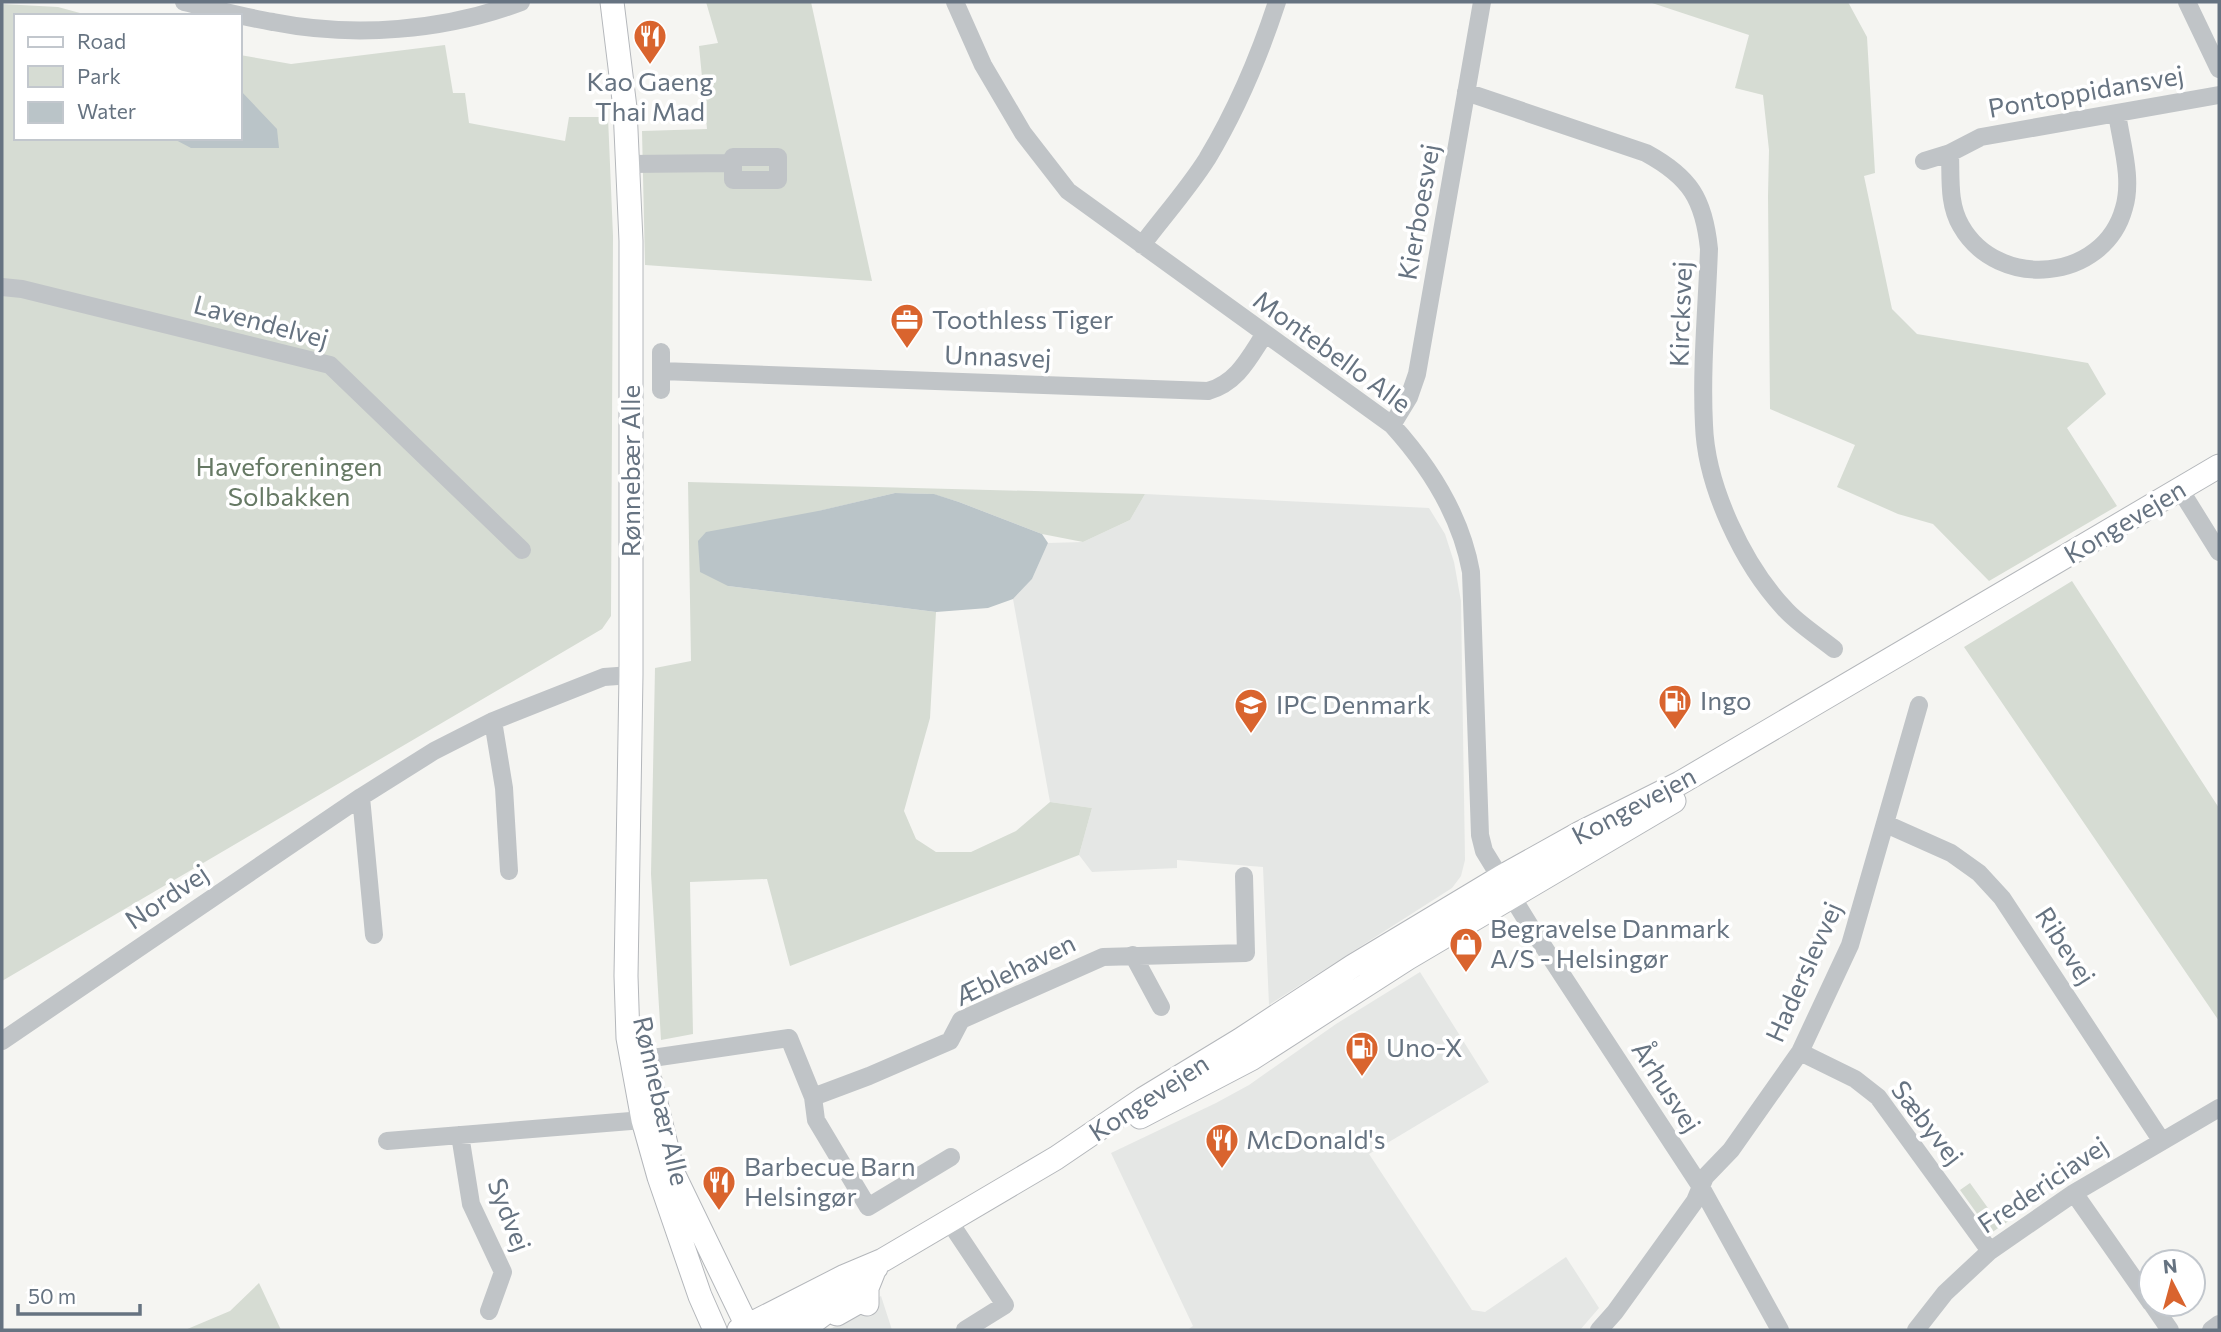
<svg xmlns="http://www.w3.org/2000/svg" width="2221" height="1332" viewBox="0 0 2221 1332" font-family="Commissioner,sans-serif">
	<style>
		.built { fill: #e5e7e5 }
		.green { fill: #d6dcd3 }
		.water { fill: #bac4c8 }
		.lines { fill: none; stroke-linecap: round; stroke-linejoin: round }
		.major-casing { stroke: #b4b7bb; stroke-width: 25 }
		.minor { stroke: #c0c4c7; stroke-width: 18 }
		.major { stroke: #fff; stroke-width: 23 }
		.labels { text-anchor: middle; stroke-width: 7; stroke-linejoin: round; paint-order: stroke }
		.poi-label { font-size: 26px; fill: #667381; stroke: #fff; text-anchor: start }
		.street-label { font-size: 26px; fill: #667381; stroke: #fff }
		.park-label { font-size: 26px; fill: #667964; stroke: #fff }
	</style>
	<rect width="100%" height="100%" fill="#f5f5f2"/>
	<path class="built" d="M1145,494l284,14 16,26 9,28 7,39 1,67 3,192 -4,16 -9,12 -183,117 -6,-138 -86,-7v8l-85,4 -13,-17 13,-47 -42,-6 -37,-203 19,-20 16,-36 35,-1 47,-22z
		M1420,972l69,110 -120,72 103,156 13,2 81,-55 33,51 -19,22h-393l6,-4 -82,-173 105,-50 33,-18 87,-61z
		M881,1296l11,34h-63z"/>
	<path class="green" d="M706,2h105l61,279 -227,-16 -3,-134 65,-2 -8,-83 19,-3z
		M1649,2h199l19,35 8,136 -11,3 28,133 25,25 171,29 18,31 -39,34 50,78 -128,75 -56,-57 -35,-10 -61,-27 18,-42 -85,-36 -2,-213 1,-46 -6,-55 -28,-7 14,-53z
		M2,4l56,3 33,9h-75v122h224v-83l51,9 154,-19 8,48h12l4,30 96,18 4,-24h39l5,119 -2,380 -9,13 -600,352z
		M688,482l457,12 -15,26 -47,22 -41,-8 -83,-32 -26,-8 -38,-1 -76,18 -91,75 208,26 -6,106 -26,93 12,28 20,13h35l45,-21 34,-29 42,6 -13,47 -289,111 -23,-87 -77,3 3,152 -32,6 -10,-166 4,-206 36,-7z
		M2072,581l147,227v213l-255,-374z
		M1970,1183l28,39 18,-11 3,3 -28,19 -31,-43z
		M259,1283l22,47h-96l45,-19z"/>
	<path class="water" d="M240,90l37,39 2,19h-88l-19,-10h68z
		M895,493l39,1 25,8 83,32 6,9 -16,36 -19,20 -25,9 -52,4 -208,-26 -28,-14 -2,-31 8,-9 112,-21z"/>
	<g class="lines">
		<defs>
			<path id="major" d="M612,2l13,106 6,133v434l-5,301 2,62 15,82 16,57 41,119 15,34
				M651,1083l22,90 76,157
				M1140,1117l111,-58 157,-101 266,-157
				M837,1314l23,-13 7,3v-16l6,-15
				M809,1325l32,-24 35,-33
				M739,1330l106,-54 38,-16 173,-102 87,-59 97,-59 113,-74 148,-89 79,-44 100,-50 539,-317
				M774,1330l43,-25"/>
		</defs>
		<use href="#major" class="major-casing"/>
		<path class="minor" d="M184,2c30,7 59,15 89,20 81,16 171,9 248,-20
			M955,2l28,63 40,68 45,58 324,234c38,42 69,91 79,147l9,263 4,16 46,75 171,261 79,143
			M2187,2l32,67
			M1466,92l180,61c44,24 58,46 63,96 -2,58 -8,118 -5,176 2,61 39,139 80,183 14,16 34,28 50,41
			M1950,153c1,25 -2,51 11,73 37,65 143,56 163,-18 9,-30 -3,-65 -7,-95
			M1924,161l26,-8 31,-16 238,-42
			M629,164l104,-1v-6h45v23h-45v-17
			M1142,245c21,-28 46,-56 65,-86 30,-50 52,-102 70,-157
			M2,287l20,2 308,76 192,185
			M661,371l547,20c29,-8 41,-33 56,-56
			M661,390v-38
			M1392,425l17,-28 8,-23 65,-372
			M2183,487l3,12 33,53
			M493,721l11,67 5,83
			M361,797l13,138
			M1886,824l65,29 28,20 23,25 159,242
			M1133,955l28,52
			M2,1041l359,-244 73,-46 59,-30 111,-44 27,-2
			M1800,1052l55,27 23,18 112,154
			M632,1061l157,-23 24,59 3,23 52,87 83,-50
			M813,1097l56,-21 81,-35 11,-21 142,-63 143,-4 -2,-77
			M460,1135l11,69 32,68 -14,39
			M387,1141l256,-21
			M2074,1193l77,110
			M949,1221l56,84 -40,25
			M2152,1304l18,26
			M1599,1330l16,-18 80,-111 10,-24 26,-27 69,-98 50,-107 69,-240
			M1916,1330l29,-37 45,-42 84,-58 145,-85
			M2211,1330l8,-6"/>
		<use href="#major" class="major"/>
	</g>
	<defs>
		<symbol id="restaurant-pin" viewBox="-11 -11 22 30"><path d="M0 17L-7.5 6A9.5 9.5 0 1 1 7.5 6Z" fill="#d9642e" stroke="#fff"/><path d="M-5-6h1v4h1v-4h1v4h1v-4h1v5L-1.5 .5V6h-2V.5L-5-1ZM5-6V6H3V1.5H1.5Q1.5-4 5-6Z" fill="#fff"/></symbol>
		<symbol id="office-pin" viewBox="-11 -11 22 30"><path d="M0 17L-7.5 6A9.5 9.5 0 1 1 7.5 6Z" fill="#d9642e" stroke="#fff"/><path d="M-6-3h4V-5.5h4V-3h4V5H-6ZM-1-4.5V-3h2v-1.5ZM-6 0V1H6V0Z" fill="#fff"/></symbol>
		<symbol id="fuel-pin" viewBox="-11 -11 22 30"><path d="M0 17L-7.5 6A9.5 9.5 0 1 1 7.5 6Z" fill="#d9642e" stroke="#fff"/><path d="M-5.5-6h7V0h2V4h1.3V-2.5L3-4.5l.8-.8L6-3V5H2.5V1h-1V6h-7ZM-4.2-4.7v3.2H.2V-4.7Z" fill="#fff"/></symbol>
		<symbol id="school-pin" viewBox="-11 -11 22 30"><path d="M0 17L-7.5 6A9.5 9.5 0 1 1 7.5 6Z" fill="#d9642e" stroke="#fff"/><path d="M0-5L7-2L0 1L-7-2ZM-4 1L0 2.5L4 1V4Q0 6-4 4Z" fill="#fff"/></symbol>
		<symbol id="shop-pin" viewBox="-11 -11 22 30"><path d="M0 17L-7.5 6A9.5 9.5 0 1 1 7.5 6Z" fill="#d9642e" stroke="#fff"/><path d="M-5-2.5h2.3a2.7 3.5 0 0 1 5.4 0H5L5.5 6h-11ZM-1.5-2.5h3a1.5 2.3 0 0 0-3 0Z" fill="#fff"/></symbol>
	</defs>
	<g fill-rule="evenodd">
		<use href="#restaurant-pin" x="631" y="17" width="38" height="52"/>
		<use href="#office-pin" x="888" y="301" width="38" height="52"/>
		<use href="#fuel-pin" x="1656" y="682" width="38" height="52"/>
		<use href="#school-pin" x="1232" y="686" width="38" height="52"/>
		<use href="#shop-pin" x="1447" y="925" width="38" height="52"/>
		<use href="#fuel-pin" x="1343" y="1029" width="38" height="52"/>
		<use href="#restaurant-pin" x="1203" y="1121" width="38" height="52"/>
		<use href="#restaurant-pin" x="700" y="1163" width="38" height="52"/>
	</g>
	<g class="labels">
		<g class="poi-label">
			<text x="650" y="91" text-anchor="middle">Kao Gaeng<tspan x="650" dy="30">Thai Mad</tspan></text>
			<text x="932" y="329">Toothless Tiger</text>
			<text x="1700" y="710">Ingo</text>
			<text x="1276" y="714">IPC Denmark</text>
			<text x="1490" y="938">Begravelse Danmark<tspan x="1490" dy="30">A/S - Helsingør</tspan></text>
			<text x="1386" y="1057">Uno-X</text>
			<text x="1246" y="1149">McDonald's</text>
			<text x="744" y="1176">Barbecue Barn<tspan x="744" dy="30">Helsingør</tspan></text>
		</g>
		<g class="street-label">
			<text transform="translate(2086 92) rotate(-10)" y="9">Pontoppidansvej</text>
			<text transform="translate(1419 212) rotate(-80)" y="9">Kierboesvej</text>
			<text transform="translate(1681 314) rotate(-88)" y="9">Kircksvej</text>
			<text transform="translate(261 322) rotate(15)" y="9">Lavendelvej</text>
			<text transform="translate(1332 352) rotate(36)" y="9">Montebello Alle</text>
			<text transform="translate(998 357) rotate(2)" y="9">Unnasvej</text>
			<text transform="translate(631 471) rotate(-90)" y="9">Rønnebær Alle</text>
			<text transform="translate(2125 522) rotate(-31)" y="9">Kongevejen</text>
			<text transform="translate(1634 806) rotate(-28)" y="9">Kongevejen</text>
			<text transform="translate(167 897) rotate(-34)" y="9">Nordvej</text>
			<text transform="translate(2065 946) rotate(57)" y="9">Ribevej</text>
			<text transform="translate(1015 970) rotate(-26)" y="9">Æblehaven</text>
			<text transform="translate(1804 972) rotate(-66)" y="9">Haderslevvej</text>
			<text transform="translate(1666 1087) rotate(57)" y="9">Århusvej</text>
			<text transform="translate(1149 1098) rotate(-33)" y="9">Kongevejen</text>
			<text transform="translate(661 1101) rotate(77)" y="9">Rønnebær Alle</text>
			<text transform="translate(1927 1123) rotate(52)" y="9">Sæbyvej</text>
			<text transform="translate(2043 1185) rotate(-34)" y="9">Fredericiavej</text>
			<text transform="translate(509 1215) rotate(69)" y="9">Sydvej</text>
		</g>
		<g class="park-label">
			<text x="289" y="476">Haveforeningen<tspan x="289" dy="30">Solbakken</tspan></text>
		</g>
	</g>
	<rect width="2221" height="1332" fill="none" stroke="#667381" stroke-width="7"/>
	<rect x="14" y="14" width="228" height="126" fill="#ffffff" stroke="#c2c7cd" stroke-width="2"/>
	<rect x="28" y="37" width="35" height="10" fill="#ffffff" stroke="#c2c7cd" stroke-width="2"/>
	<text x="77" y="49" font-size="21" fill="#667381">Road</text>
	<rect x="28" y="66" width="35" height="21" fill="#d6dcd3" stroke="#c2c7cd" stroke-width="2"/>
	<text x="77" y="84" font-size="21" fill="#667381">Park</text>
	<rect x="28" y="102" width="35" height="21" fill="#bac4c8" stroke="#c2c7cd" stroke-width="2"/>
	<text x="77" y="119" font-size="21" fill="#667381">Water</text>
	<g transform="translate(2172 1283) rotate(354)"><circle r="33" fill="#ffffff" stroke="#c2c7cd" stroke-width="2"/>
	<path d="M0-5L12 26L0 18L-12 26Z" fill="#d9642e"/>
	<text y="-10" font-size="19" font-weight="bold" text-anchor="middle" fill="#667381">N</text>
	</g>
	<path d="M18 1304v10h122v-10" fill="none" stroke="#667381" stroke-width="3.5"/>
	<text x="28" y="1304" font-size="21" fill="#667381" stroke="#ffffff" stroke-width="5" paint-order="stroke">50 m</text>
</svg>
